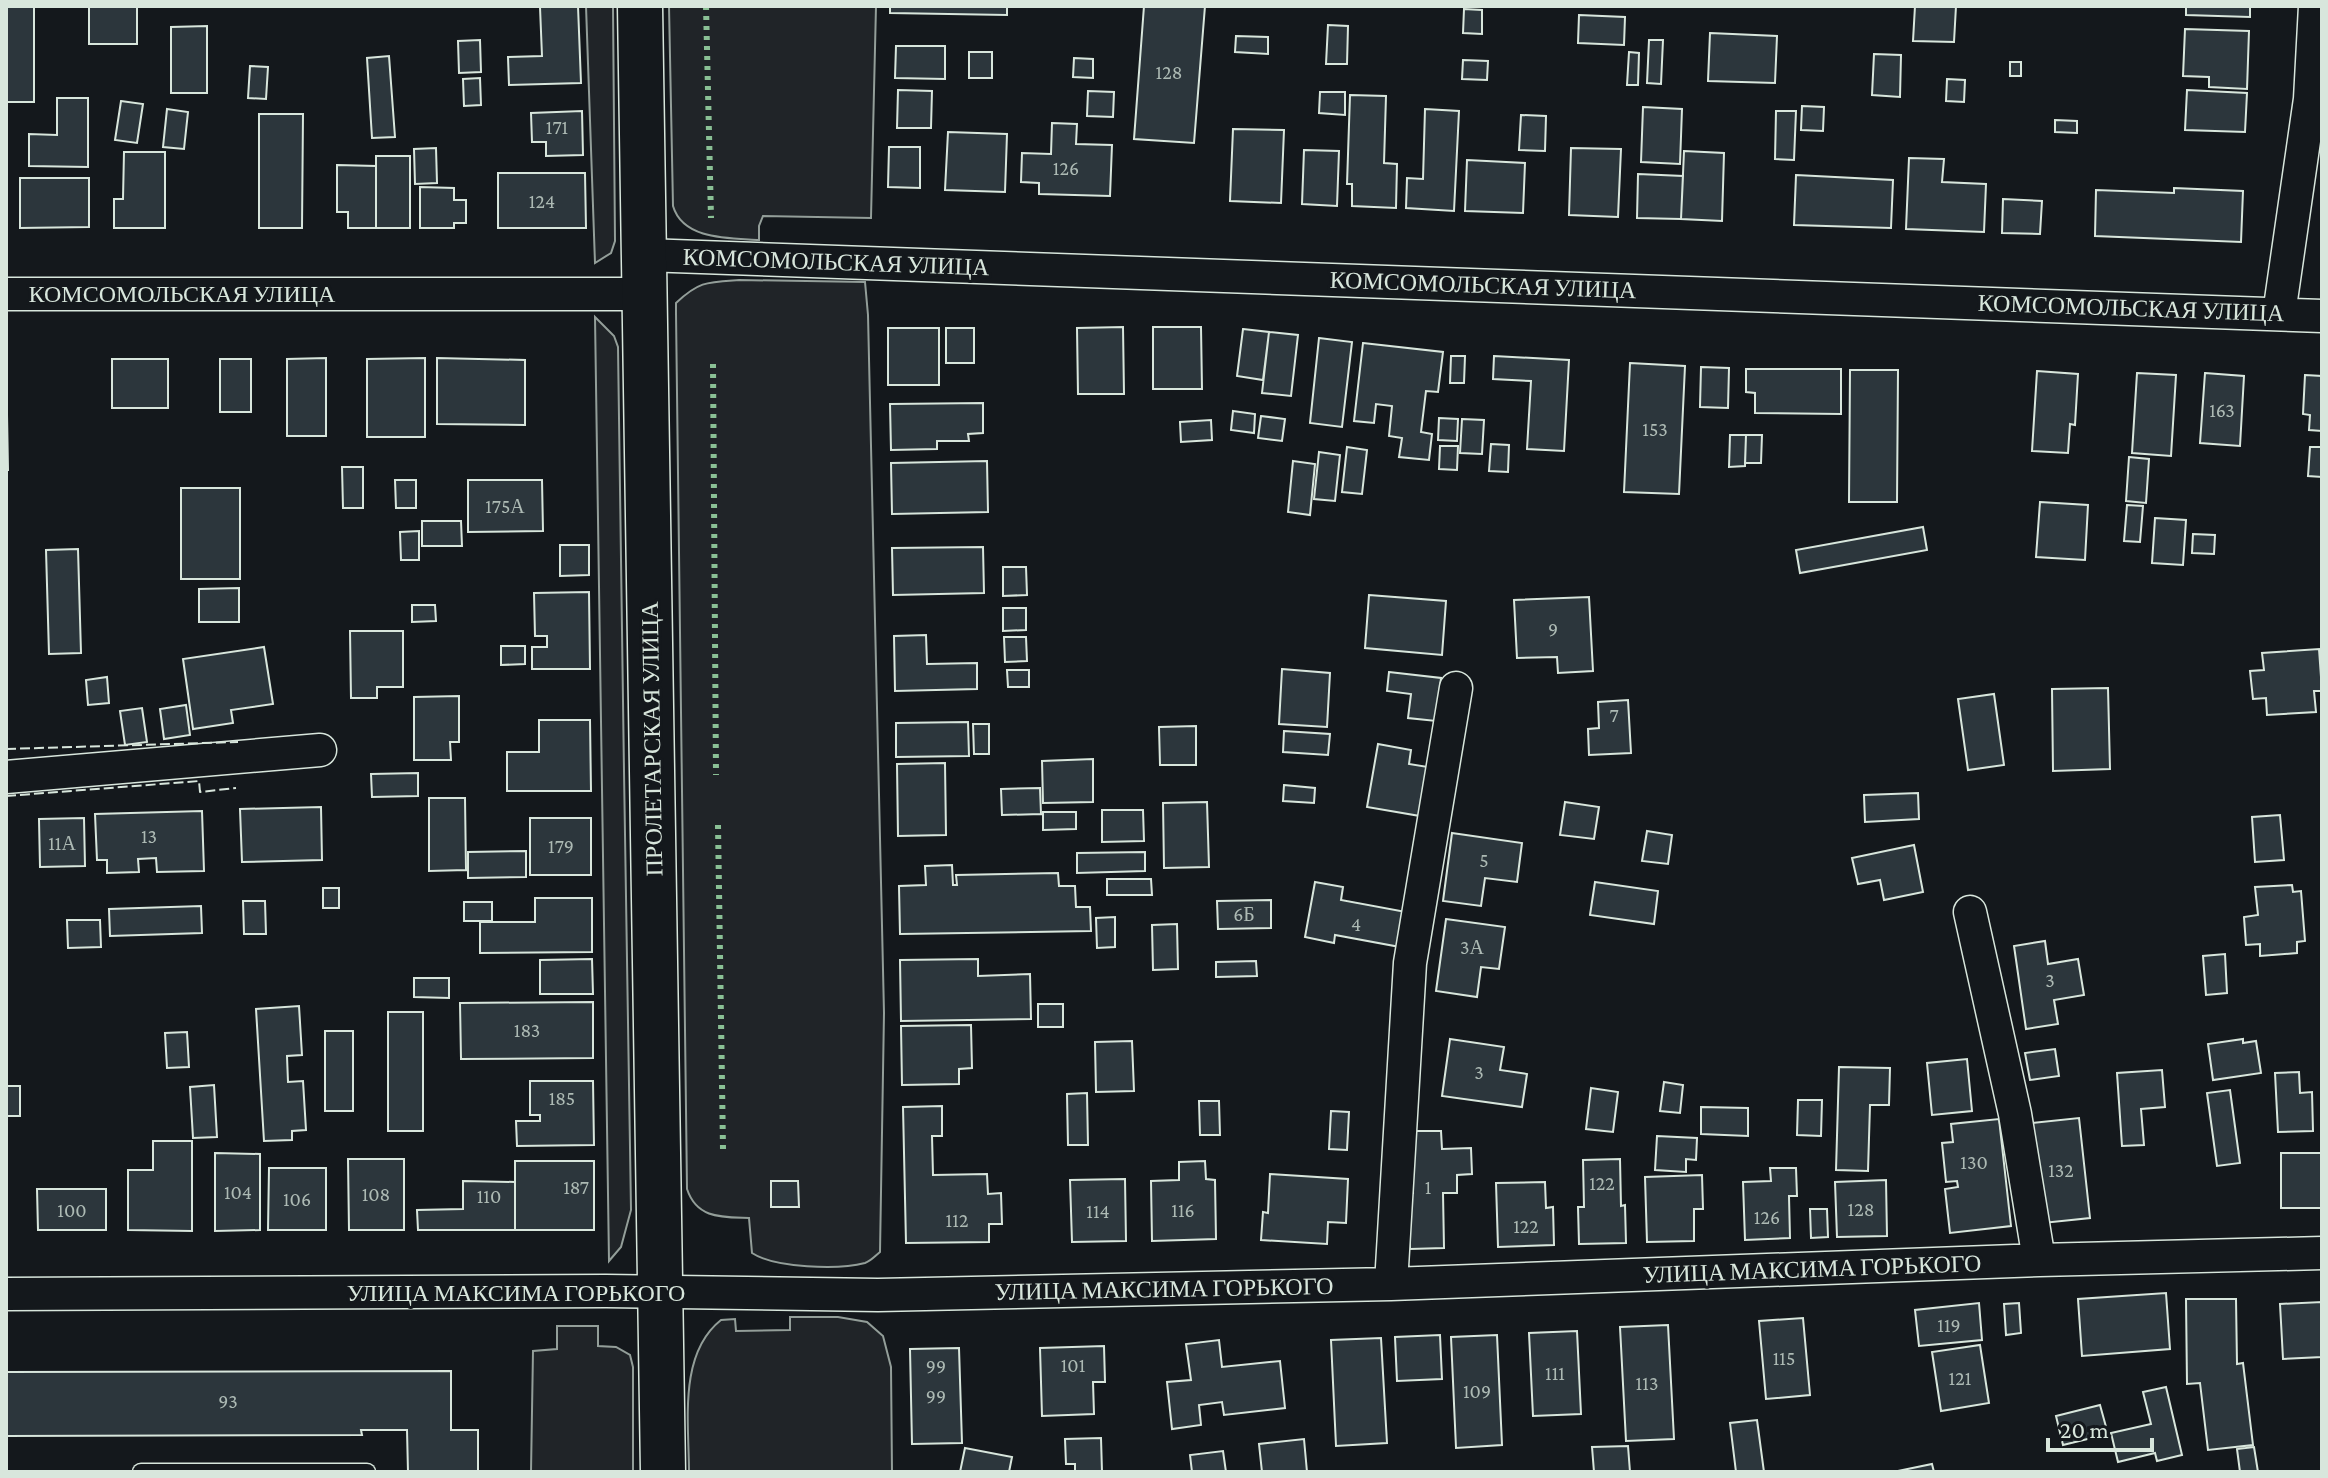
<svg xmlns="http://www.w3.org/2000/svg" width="2328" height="1478" viewBox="0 0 2328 1478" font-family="'Crimson Pro',serif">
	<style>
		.grass { fill: #202428; stroke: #939e99; stroke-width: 2 }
		.building { fill: #2c363c; stroke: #d8e6dc; stroke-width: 2 }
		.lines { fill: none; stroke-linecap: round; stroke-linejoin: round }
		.lane-casing { stroke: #d8e6dc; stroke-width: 19 }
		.street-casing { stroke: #d8e6dc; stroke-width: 35 }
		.primary-casing { stroke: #d8e6dc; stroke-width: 47 }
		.lane { stroke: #14181c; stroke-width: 16 }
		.street { stroke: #14181c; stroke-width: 32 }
		.primary { stroke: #14181c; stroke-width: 44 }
		.hedge { stroke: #8ac095; stroke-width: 6; stroke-dasharray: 4 6; stroke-linecap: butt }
		.fence { stroke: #d8e6dc; stroke-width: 2; stroke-dasharray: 10 4; stroke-linecap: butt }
		.labels { text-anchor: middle; stroke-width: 6; stroke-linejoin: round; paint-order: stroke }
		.number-label { font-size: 20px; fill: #adbab4 }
		.street-label { font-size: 24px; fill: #d8e6dc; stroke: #14181c }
	</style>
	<rect width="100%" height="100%" fill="#14181c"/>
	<path class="grass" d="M586,6h27l2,235 -4,12 -16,10z
		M669,6h207l-5,212 -108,-2 -4,10v14c-30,-2 -76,0 -86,-34z
		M739,280l126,2 3,33 16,698 -4,239c-5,4 -9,9 -15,11 -27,7 -90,5 -113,-10l-3,-35c-27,-1 -52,1 -62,-29l-11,-876v-10c23,-22 32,-21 63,-23z
		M595,317l19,19 4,11c2,288 10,575 13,863l-10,37 -12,14z
		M790,1317h48l29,5 16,14 8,31 1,105h-203c0,-49 -11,-118 32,-152l14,-1 1,12 54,-1z
		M557,1326h41v20l18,1 14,8 3,12v105h-102l2,-121 24,-2z"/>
	<path class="building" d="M89,6h48v38h-48z
		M578,6l3,77 -72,2 -1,-28 34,-1 -2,-49z
		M890,6h117v9l-117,-2z
		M1144,6h61l-11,137 -60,-4z
		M1915,6h41l-2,36 -41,-1z
		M2186,6h64v11l-64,-2z
		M6,7h28v95h-28z
		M1464,9l18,1v24l-19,-1z
		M1579,15l46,2 -1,28 -46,-2z
		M1328,25l20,1 -1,38h-21z
		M207,26v67h-36v-66z
		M2185,29l64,2 -2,58 -38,-2v-10l-26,-1z
		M1710,33l67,3 -2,47 -67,-2z
		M1236,36l32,1v17l-33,-2z
		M480,40l1,32 -22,1 -1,-32z
		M1649,40h14l-2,44 -14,-1z
		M896,46h49v33l-50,-1z
		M969,52h23v26h-23z
		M1629,52l10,1 -1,32h-11z
		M1874,54l27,1 -1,42 -28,-2z
		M389,56l6,81 -23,1 -5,-80z
		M1074,58l19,1v19l-20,-1z
		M1463,60l25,1 -1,19 -25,-1z
		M2010,62h11v14h-11z
		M250,66l18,1 -2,32 -18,-1z
		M480,78l1,27 -17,1 -1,-27z
		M1947,79l18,1 -1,22 -18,-1z
		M898,90l34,1 -1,37h-34z
		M2187,90l60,3 -2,39 -60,-2z
		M1088,91l26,1 -1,25 -26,-1z
		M1320,92h25v23l-26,-2z
		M1350,95l36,1 -2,67 13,1 -1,44 -44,-2v-22h-5z
		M57,98h31v69l-59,-1v-32l28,1z
		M121,101l22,3 -6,39 -22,-3z
		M1802,106l22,1 -1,24 -22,-1z
		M1643,107l39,2 -2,55 -39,-2z
		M167,109l21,3 -4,37 -21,-2z
		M1425,109l34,2 -5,100 -48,-3 1,-30 16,1z
		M582,111l1,44 -37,1v-14h-14l-1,-29z
		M1776,111h20l-2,49 -19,-1z
		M259,114h44l-1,114h-43z
		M1521,115l25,1 -1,35 -26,-1z
		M2055,120l22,1v12l-22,-1z
		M1052,123l25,1 -1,20 36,1 -2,51 -71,-2v-11l-18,-1 1,-29 29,1z
		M1233,129l51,1 -3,73 -51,-2z
		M948,132l59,2 -2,58 -60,-2z
		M889,147h31v41l-32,-1z
		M436,148l1,35 -22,1 -1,-35z
		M1571,148l50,1 -3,68 -49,-2z
		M1304,150l35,1 -2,55 -35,-2z
		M1684,151l40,2 -2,68 -41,-2z
		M124,152h41v76h-51v-29h9z
		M376,156h34v72h-34z
		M1909,158l35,1 -2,23 44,2 -2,48 -78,-3z
		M1467,160l58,3 -2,50 -58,-2z
		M337,165l39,1v62h-28v-16h-11z
		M498,173h87l1,55h-88z
		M1638,174l45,2 -2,43 -44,-1z
		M1796,175l97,5 -2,48 -97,-3z
		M20,178h69v49l-69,1z
		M420,187l34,1v12h12v23h-12v5h-34z
		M2174,188l69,3 -2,51 -146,-6 1,-46 78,3z
		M2003,199l39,2 -2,33 -38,-1z
		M1123,327l1,67h-46l-1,-66z
		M1153,327h48l1,62h-49z
		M888,328h51v57h-51z
		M946,328h28v35h-28z
		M1243,329l26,3 -6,48 -26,-4z
		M1269,332l29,3 -7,61 -29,-3z
		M1319,338l33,4 -10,85 -32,-4z
		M1363,343l80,9 -5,40 -12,-1 -5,41 11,2 -3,26 -30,-3 3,-19 -13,-2 3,-30 -16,-2 -2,19 -20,-2z
		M1451,356h14l-1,27h-14z
		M1494,356l75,4 -5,91 -37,-2 4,-68 -38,-2z
		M326,358v78h-39v-77z
		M425,358v79h-58v-78z
		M437,358l88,2v65l-88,-1z
		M6,359l2,111h-2z
		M112,359h56v49h-56z
		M220,359h31v53h-31z
		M1630,363l55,3 -6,128 -55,-2z
		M1701,367l28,1 -1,40 -28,-1z
		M1746,369h95v45l-86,-1v-20l-9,-1z
		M1850,370h48l-1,132h-48z
		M2037,371l41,3 -3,51 -5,-1 -2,29 -36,-2z
		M2137,373l39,2 -5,81 -39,-3z
		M2205,373l39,3 -4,70 -40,-3z
		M2305,375l17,1v55l-13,-1 1,-15 -7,-1z
		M983,403v30l-15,1 1,7h-32v8l-46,1 -1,-46z
		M1233,411l22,3 -1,19 -23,-3z
		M1261,416l24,3 -3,22 -24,-3z
		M1439,418l19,1 -1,22 -19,-1z
		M1462,419l22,1 -2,34 -22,-1z
		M1211,420l1,20 -31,2 -1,-20z
		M1730,435h16l-1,31 -16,1z
		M1746,435h16l-1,28h-16z
		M1491,444l18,1 -1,27 -19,-1z
		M1440,446h18l-1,24 -18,-1z
		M1347,447l20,3 -5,44 -20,-2z
		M2310,447h12v30l-14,-1z
		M1319,452l21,3 -5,46 -21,-2z
		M2129,457l20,2 -3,44 -20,-2z
		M987,461l1,51 -96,2 -1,-51z
		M1293,461l22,3 -5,51 -22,-3z
		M342,467h21v41h-20z
		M395,480h21v28h-20z
		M468,480h74l1,51 -75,1z
		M181,488h59v91h-59z
		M2040,502l48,3 -3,55 -49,-3z
		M2127,505l16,1 -3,36 -16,-1z
		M2155,518l31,2 -3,45 -31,-2z
		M422,521h39l1,25h-40z
		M1923,527l4,23 -127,23 -4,-23z
		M419,531v29h-18l-1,-28z
		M2193,534l22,1 -1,19 -22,-1z
		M560,545h29v30l-29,1z
		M983,547l1,46 -91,2 -1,-47z
		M78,549l3,104 -32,1 -3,-104z
		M1003,567h23l1,28 -24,1z
		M239,588v34h-40v-33z
		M589,592l1,77h-58v-22h15v-11h-12l-1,-43z
		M1369,595l77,6 -4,54 -77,-7z
		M1589,597l4,74 -35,2 -1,-16 -40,1 -3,-58z
		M412,605h23l1,16 -24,1z
		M1003,608h23v22l-23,1z
		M350,631h53v56h-26v11h-26z
		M926,635l1,29 50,-1v26l-82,2 -1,-55z
		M1004,637h22l1,24 -22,1z
		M501,646h24v18l-24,1z
		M264,647l9,57 -42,6 2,13 -40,6 -10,-70z
		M2319,649l3,42h-8l2,21 -49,3 -1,-17 -13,1 -3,-28 14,-1 -2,-17z
		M1282,669l48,4 -3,54 -48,-3z
		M1007,670h22v17h-21z
		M1389,672l52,6 -5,43 -28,-3 3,-24 -24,-3z
		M107,677l2,26 -21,2 -2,-25z
		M2108,688l2,81 -57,2 -1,-82z
		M1994,694l10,71 -36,5 -10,-71z
		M459,696v46h-9l1,18h-37v-63z
		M1628,700l3,53 -42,2 -1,-26 11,-1 -1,-26z
		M186,705l4,30 -26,4 -4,-30z
		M142,708l5,34 -22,3 -5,-34z
		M539,720h51l1,71h-84v-39h32z
		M968,722l1,34 -73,1v-34z
		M973,724h16v30h-15z
		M1196,726v39h-36l-1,-38z
		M1284,731l46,3 -2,21 -45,-3z
		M1378,744l33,6 -2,14 19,3 -8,49 -53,-9z
		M1093,759v43l-50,1 -1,-42z
		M945,763l1,72 -48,1 -1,-72z
		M418,773v23l-46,1 -1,-23z
		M1284,785l31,3 -1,15 -31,-2z
		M1040,788l1,26 -39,1 -1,-26z
		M1918,793l1,26 -54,3 -1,-27z
		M429,798h36l1,72 -37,1z
		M1207,802l2,65 -45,1 -1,-65z
		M1565,802l34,5 -5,32 -34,-4z
		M321,807l1,53 -80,2 -2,-53z
		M1102,810h41l1,31 -42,1z
		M202,811l2,60 -47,1 -1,-14 -18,1 1,13 -32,1v-13h-10l-2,-46z
		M1043,812h33v17l-33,1z
		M2280,815l4,45 -29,2 -3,-45z
		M84,818l1,48 -45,1 -1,-48z
		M530,818h61v57h-61z
		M1647,831l25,4 -4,29 -26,-3z
		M1452,833l70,10 -5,39 -32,-4 -4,28 -38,-5z
		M1914,845l9,47 -39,8 -4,-20 -22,4 -6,-26z
		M526,851v26l-58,1v-26z
		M1145,852v19l-68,2v-20z
		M952,865l1,20h4l-1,-10 102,-2 1,13h16l1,21h14l1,24 -191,3 -1,-48 27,-1 -1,-19z
		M1107,879h44l1,16h-45z
		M1315,882l28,5 -2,13 65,12 -6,35 -65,-12 -1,8 -29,-6z
		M1595,882l63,9 -4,33 -64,-9z
		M2292,885l1,7 8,-1 4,50 -8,1v11l-37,3v-12l-14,1 -2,-28 14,-2 -3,-28z
		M323,888h16v20h-16z
		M535,898h57v54l-112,1v-31h55z
		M1271,900v28l-53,1 -1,-28z
		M243,901h22l1,33h-22z
		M464,902h28v19h-28z
		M201,906l1,27 -92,3 -1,-27z
		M1115,917v30l-18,1 -1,-30z
		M1446,919l59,8 -6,42 -18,-2 -4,30 -41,-6z
		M67,920h33l1,27 -33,1z
		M1177,924l1,45 -25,1 -1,-45z
		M2045,941l3,23 30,-5 6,36 -30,5 4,24 -32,5 -12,-83z
		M2225,954l2,39 -21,2 -3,-39z
		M592,959l1,35h-53v-34z
		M978,959v17l52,-2 1,45 -130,2 -1,-61z
		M1256,961l1,15 -41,1v-15z
		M414,978h35v20l-35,-1z
		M593,1002v56l-132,1 -1,-56z
		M1038,1004h25v23h-25z
		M299,1006l3,49 -15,1 1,26 15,-1 3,49 -14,1v9l-28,1 -8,-132z
		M388,1012h35v119h-35z
		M971,1025l1,43 -13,1v15l-57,1 -1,-59z
		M325,1031h28v80h-28z
		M187,1032l2,35 -22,1 -2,-35z
		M1450,1039l54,8 -4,23 27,4 -5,33 -80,-11z
		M2243,1039v4l13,-2 5,32 -48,7 -5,-36z
		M1132,1041l2,50 -38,1 -1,-50z
		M2055,1049l4,27 -29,4 -5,-27z
		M1967,1059l5,52 -40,4 -5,-52z
		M1839,1067l51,1 -1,37h-19l-2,66 -32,-1z
		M2162,1070l3,37 -24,2 3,36 -22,1 -5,-73z
		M2299,1072l1,21 12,-1 1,39 -35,1 -3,-59z
		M530,1081h63l1,64 -77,1 -1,-25h24v-6h-10z
		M1664,1082l19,3 -3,28 -20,-2z
		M214,1085l3,52 -24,1 -3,-51z
		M6,1086h14v30h-14z
		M1591,1088l27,4 -5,40 -27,-3z
		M2230,1090l10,73 -23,3 -10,-73z
		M1087,1093l1,52h-20l-1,-51z
		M1798,1100h24l-1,36 -24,-1z
		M1199,1101h20l1,34h-20z
		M942,1106v30h-10l1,39 54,-1 1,20 13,-1 1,31h-13v18l-83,1 -3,-136z
		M1701,1107l47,1v28l-47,-2z
		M1331,1111l18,1 -2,38 -18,-1z
		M2079,1118l11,100 -47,5 -11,-100z
		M1999,1119l12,107 -61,7 -5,-44 13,-2 -1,-6 -11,1 -4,-39 11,-1 -2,-18z
		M1411,1131h30l1,18 29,-1 1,26 -15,1v18h-14l1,55 -34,1 -2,-56h5z
		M1657,1136l40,2 -1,22 -10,-1v13l-31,-2z
		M153,1141h39v90l-64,-1v-60h25z
		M215,1153l45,1v76l-45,1z
		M2281,1153h41v55h-41z
		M348,1159h56v71h-55z
		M1620,1159l1,47 4,-1 1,38 -47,1 -1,-37h6l-1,-47z
		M515,1161h79v69h-79z
		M1205,1161l1,18 9,1 1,59 -64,2 -1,-60 28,-1v-18z
		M269,1168h57v62h-58z
		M1770,1168h26l1,28h-8l1,42 -45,2 -2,-58 28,-1z
		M1270,1174l78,5 -2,44 -18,-1 -1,22 -66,-4 2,-28 5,1z
		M1702,1175l1,34h-9v32l-47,1 -2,-65z
		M1125,1179l1,62 -54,1 -2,-62z
		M1886,1180l1,56 -50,1 -2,-55z
		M463,1181l52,1v48h-97l-1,-20 46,-1z
		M771,1181h27l1,26h-28z
		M1545,1182l1,26 7,-1 1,38 -56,2 -2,-64z
		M37,1189h69v41h-68z
		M1810,1209h17l1,28 -17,1z
		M2166,1293l4,56 -88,7 -4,-57z
		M2186,1299h50l1,65 6,-1 10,82 -45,5 -8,-67 -13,1z
		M2322,1302v55l-39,2 -3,-55z
		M1979,1303l3,37 -63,6 -4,-36z
		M2019,1303l2,30 -15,2 -2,-31z
		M1803,1318l7,77 -44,4 -7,-78z
		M1668,1325l6,114 -48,2 -6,-114z
		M1577,1331l4,83 -48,2 -4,-83z
		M1440,1335l2,44 -45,2 -2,-44z
		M1497,1335l5,110 -46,3 -5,-111z
		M1381,1338l6,105 -51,3 -5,-106z
		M1219,1340l3,27 58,-6 5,47 -61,7 -2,-13 -23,3 2,20 -29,4 -5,-47 24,-2 -5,-36z
		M1980,1345l9,58 -48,8 -9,-59z
		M1104,1346l1,36h-12l1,32 -52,2 -2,-68z
		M959,1348l3,95 -50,1 -2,-95z
		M451,1371v59h27v42h-70l-1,-42h-46l1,5 -356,1v-64z
		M2166,1387l16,68 -25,6 -2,-8 -37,9 -7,-29 40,-9 -8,-32z
		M2100,1405l8,29 -45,11 -7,-29z
		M1757,1420l7,52h-28l-6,-49z
		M1101,1438l1,34h-27v-8h-9l-1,-25z
		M1304,1439l3,33h-45l-3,-28z
		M1628,1446l2,26h-36l-2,-25z
		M2254,1447l4,25h-18l-3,-23z
		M965,1448l47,9 -3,15h-49z
		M1223,1451l3,21h-34l-2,-17z
		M1932,1464l2,8h-41z"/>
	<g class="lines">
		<defs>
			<path id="lane" d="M141,1472h226"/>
			<path id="street" d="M645,255l1677,61
				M6,294h639
				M2279,314l31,-215 5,-93
				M6,777l314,-27
				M1970,912l45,202 24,146
				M1391,1284l19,-321 46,-275
				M6,1294l600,-3 272,4 513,-11 648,-24 283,-7"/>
			<path id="primary" d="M640,6l23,1466"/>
		</defs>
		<use href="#lane" class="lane-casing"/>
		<use href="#street" class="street-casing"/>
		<use href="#primary" class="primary-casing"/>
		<use href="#lane" class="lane"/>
		<use href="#street" class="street"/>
		<use href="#primary" class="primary"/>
		<path class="hedge" d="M706,6l5,212
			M713,364l3,411
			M718,825l5,324"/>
		<path class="fence" d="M6,749l232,-7
			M6,796l193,-15 1,11 36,-4"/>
	</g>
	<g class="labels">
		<g class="number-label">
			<text x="1169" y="79">128</text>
			<text x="557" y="134">171</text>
			<text x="1066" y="175">126</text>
			<text x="542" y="208">124</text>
			<text x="2222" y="417">163</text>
			<text x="1655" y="436">153</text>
			<text x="505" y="513">175А</text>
			<text x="1553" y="636">9</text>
			<text x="1614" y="722">7</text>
			<text x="149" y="843">13</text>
			<text x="62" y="850">11А</text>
			<text x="561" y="853">179</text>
			<text x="1484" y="867">5</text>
			<text x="1244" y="921">6Б</text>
			<text x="1356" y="931">4</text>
			<text x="1472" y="954">3А</text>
			<text x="2050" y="987">3</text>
			<text x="527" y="1037">183</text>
			<text x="1479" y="1079">3</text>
			<text x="562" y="1105">185</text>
			<text x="1974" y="1169">130</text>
			<text x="2061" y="1177">132</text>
			<text x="1602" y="1190">122</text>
			<text x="576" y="1194">187</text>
			<text x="1428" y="1194">1</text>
			<text x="238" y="1199">104</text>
			<text x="376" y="1201">108</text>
			<text x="489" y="1203">110</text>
			<text x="297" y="1206">106</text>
			<text x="1861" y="1216">128</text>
			<text x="72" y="1217">100</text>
			<text x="1183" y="1217">116</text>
			<text x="1098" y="1218">114</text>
			<text x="1767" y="1224">126</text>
			<text x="957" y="1227">112</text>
			<text x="1526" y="1233">122</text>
			<text x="1949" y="1332">119</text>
			<text x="1784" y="1365">115</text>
			<text x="1073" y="1372">101</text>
			<text x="936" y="1373">99</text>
			<text x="1555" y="1380">111</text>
			<text x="1960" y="1385">121</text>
			<text x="1647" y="1390">113</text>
			<text x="1477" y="1398">109</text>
			<text x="936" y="1403">99</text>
			<text x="228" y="1408">93</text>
		</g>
		<g class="street-label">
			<text transform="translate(836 262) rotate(2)" y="8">КОМСОМОЛЬСКАЯ УЛИЦА</text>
			<text transform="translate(1483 285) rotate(2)" y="8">КОМСОМОЛЬСКАЯ УЛИЦА</text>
			<text x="182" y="302">КОМСОМОЛЬСКАЯ УЛИЦА</text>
			<text transform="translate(2131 308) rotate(2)" y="8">КОМСОМОЛЬСКАЯ УЛИЦА</text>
			<text transform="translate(652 739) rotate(-91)" y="8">ПРОЛЕТАРСКАЯ УЛИЦА</text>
			<text transform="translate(1812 1269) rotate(-2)" y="8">УЛИЦА МАКСИМА ГОРЬКОГО</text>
			<text transform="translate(1164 1289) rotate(-1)" y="8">УЛИЦА МАКСИМА ГОРЬКОГО</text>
			<text x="516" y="1301">УЛИЦА МАКСИМА ГОРЬКОГО</text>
		</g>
	</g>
	<rect width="2328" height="1478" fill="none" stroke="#d8e6dc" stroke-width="16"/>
	<path d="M2048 1438v12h104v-12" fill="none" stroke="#d8e6dc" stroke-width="4"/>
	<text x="2060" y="1438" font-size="24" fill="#d8e6dc" stroke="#14181c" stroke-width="6" paint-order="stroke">20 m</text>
</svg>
